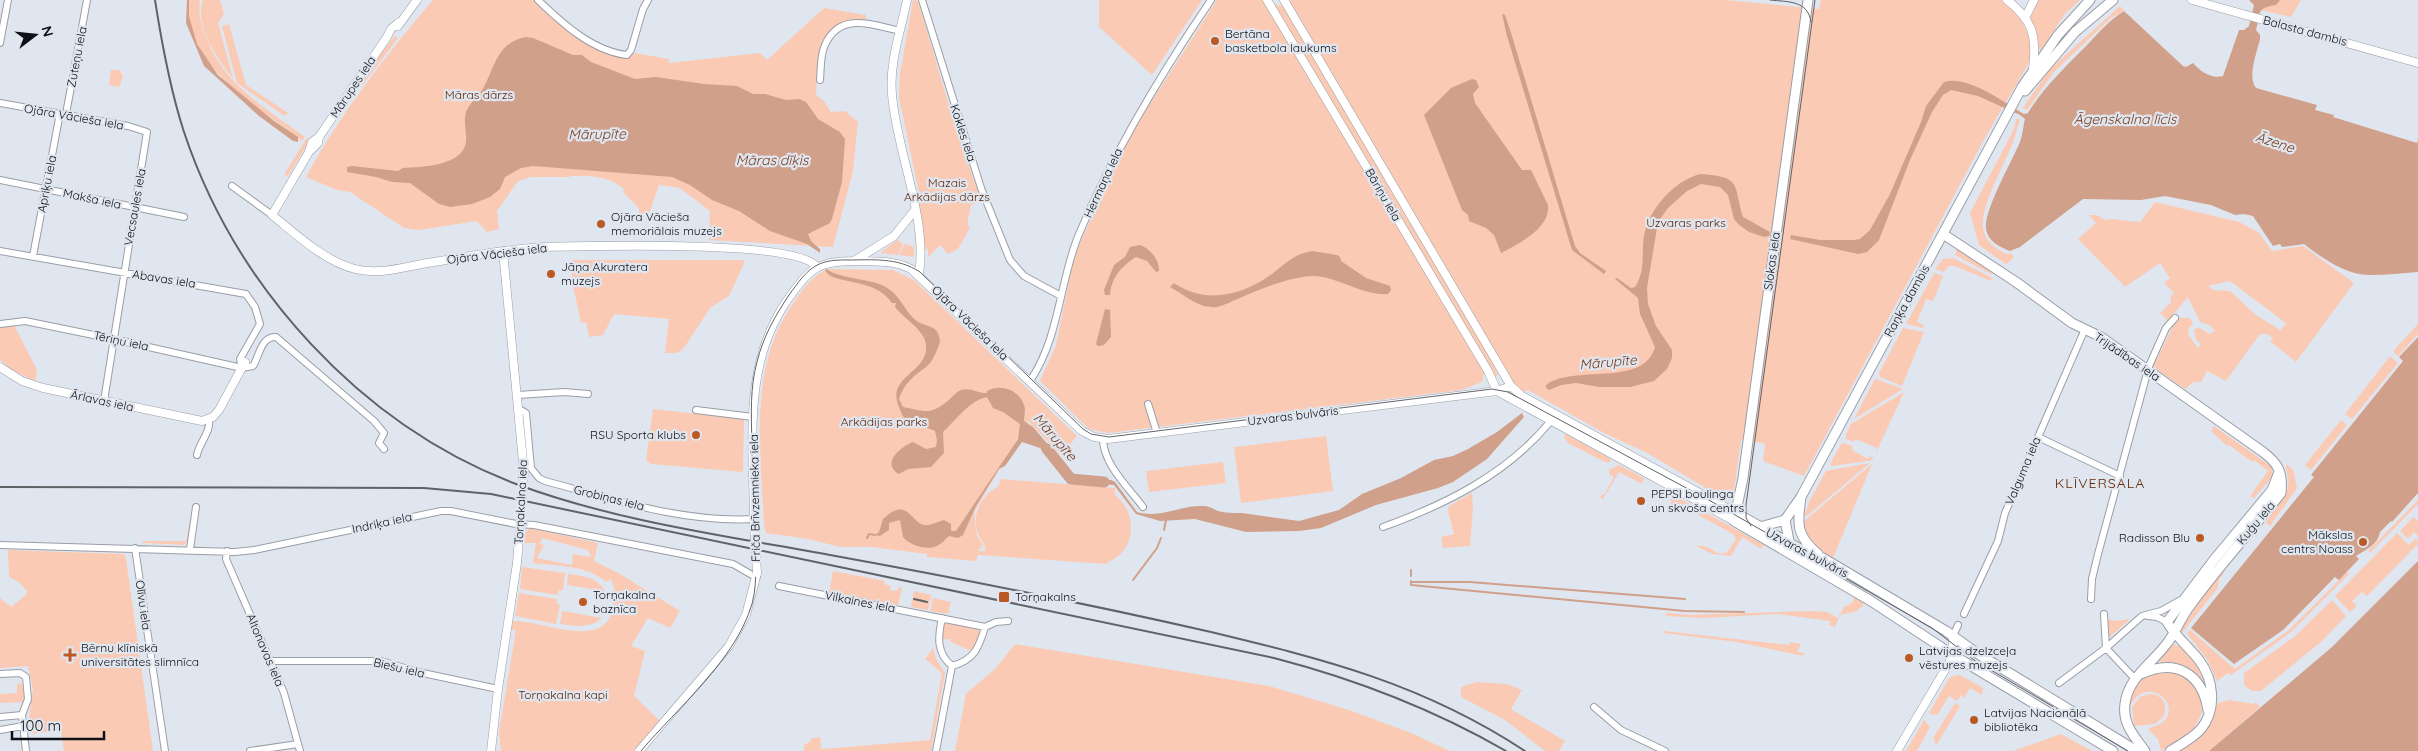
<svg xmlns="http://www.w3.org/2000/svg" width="2418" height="751" viewBox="0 0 2418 751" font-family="Quicksand,sans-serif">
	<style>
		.green { fill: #fbcab4; fill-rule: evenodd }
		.water { fill: #d0a08a }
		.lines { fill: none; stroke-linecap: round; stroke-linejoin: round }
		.stream { stroke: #d0a08a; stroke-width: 2 }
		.river { stroke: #d0a08a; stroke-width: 11 }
		.minor-casing { stroke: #999ea6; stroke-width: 8 }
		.tertiary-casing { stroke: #999ea6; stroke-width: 9 }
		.secondary-casing { stroke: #999ea6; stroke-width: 11 }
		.minor { stroke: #fff; stroke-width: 6 }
		.tertiary { stroke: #fff; stroke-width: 8 }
		.secondary { stroke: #fff; stroke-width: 9 }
		.tram { stroke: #5f6368; stroke-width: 1 }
		.rail { stroke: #5f6368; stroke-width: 2 }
		.tertiary-bridge-casing { stroke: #999ea6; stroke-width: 9; stroke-linecap: butt }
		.tertiary-bridge { stroke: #fff; stroke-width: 8 }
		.poi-dot { fill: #bc5824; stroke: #e0e6ef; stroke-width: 2 }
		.labels { text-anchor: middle; stroke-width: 4.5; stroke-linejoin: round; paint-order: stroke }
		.street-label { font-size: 12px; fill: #0e1013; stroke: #e0e6ef }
		.poi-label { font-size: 12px; fill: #0e1013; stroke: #e0e6ef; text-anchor: start }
		.park-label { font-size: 12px; fill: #591e00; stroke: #e0e6ef }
		.water-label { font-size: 14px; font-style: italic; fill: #793c1d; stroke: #e0e6ef }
		.neighbourhood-label { font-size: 14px; letter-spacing: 1px; fill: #652702; stroke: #e0e6ef }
	</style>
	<rect width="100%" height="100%" fill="#e0e6ef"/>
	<path class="green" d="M189,0h11c-2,14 1,24 6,37 17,47 60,72 99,100l-3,4c-43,-34 -121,-77 -113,-141z
		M203,0h17l4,14 -6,9 15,55c-16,-18 -39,-53 -30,-78z
		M433,0h102c34,31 46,43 91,58l9,-5 34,6v4l91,-10 7,7 57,-52 42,7v5c-51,1 -46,36 -50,75l8,6 7,11 14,-1 13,11 -5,49 -20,76 -124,-7 1,-29 -30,-23 -21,-3 -10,29h-10v-6l-16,-16 1,-3c-16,-14 -34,-13 -54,-13v1h-39l-13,4 -21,30 2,18 -12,3 -10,-11 -58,9 -15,-2 -54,-36 -13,-2 -31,-13c35,-64 80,-122 127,-177z
		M913,0l5,1 35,118 28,82 -10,4 -4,20 3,3 -12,21 -10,5 -8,-9 -12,12v-9l-4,3 -6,-47 3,-1 -22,-106 1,-23z
		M1099,0h103l-50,75 -53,-48z
		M1217,0h47l7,11 5,-3 -1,-5 4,3 12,-6h435l93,9 2,-9h181l12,8 6,8 11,26 -1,19 -44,75 -182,340 -41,-15 2,-16 -2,-2 -22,-3 -8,57 -7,3 -77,-46 -45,-21 -76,-43 -4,2 -9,-7 -13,-22 -7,4 3,8 -4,2 -5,-6 -5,3 -2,8 -21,8 -353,43 -19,-4 -49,-48 16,-36 18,-88 10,-23 49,-104z
		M2038,0h42l-15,14 -25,37 -9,-26v-11z
		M2279,0h22l-10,17 -30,-7 1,-2 8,-2z
		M2120,6l4,5 -13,7 -58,55 -26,37 -4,-2 26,-38z
		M229,24l17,61 42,28 -3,3 -48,-33 -15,-57z
		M395,36l3,2 -37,49 -2,-1 14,-23z
		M111,70h9l3,7 -4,10 -10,-2z
		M2017,118l3,2c-3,7 -4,15 -7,22 -7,19 -33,66 -30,84 1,15 12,23 24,28l4,-1 3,5 -8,6 -27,-19 -9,-32 43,-82z
		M306,139l4,1 -22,36 -4,-1z
		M2155,202l84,20 19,10 14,19 31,-5 51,37 -58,79 -26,-21 3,-3 -6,-4h-7l-34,47 -19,-10 -6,11h-7l-9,7 -32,-22 24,-49h13l3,5 -5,6v5l10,14 3,-4 -5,-4 -2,-11 6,-1 9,6 6,-3 -5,-6 -10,-3 -12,-25 -20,24 -8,-8 11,-11v-6l3,-3 -10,-10 6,-5 -10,-15 -35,24 -47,-48 18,-16 -7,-8h7l9,5 7,-1 28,3zM2230,281l56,42h1l-7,7 -24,-15 -26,-24 -17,-1 -5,-4z
		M897,240l6,4 -5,11 -18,-2z
		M906,244l8,3v10l-15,-2 5,-10z
		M1957,249l32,20 4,6 -38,-20z
		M1953,258l39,20 -1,3 -37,-15h-5l-5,6 -9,-3 8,-10z
		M572,260h169l4,1 -16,35 -19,12 -26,40 -7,5h-12l4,-34 -55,-5 -11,21 -14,2 -3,-15 -5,1 -9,-42z
		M829,269l64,1 21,10 163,156 -16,19 -33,-34 -54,91 3,24 6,8 -5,7h7c1,-8 -5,-11 -7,-18 -7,-20 4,-38 21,-47l1,-7 115,9v7c23,18 22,56 -7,67l-1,2 -129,-9 -2,6 -49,-4v-3l-55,-7h-32l-32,-8 -42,-6 -2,-7c-3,-76 -17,-158 30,-224 10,-14 18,-27 35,-33z
		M1934,273l9,3 -10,25 -7,-2 -9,23 7,3 -1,3 -17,-4z
		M2418,324v10l-20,22 -4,-3v-3z
		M14,325l23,45 -2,11 -23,-11 -12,-10v-32z
		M1903,328l21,4 -22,54 -22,-9 -1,-4z
		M2390,356l8,7 -46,56 -7,-5z
		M1876,379l27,10 -49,30 21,-40z
		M1904,392l-28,61 1,-5 -21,-9 -2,3 -8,-3v-4l5,-11z
		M653,409l91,10 -1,53 -92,-8 -5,-4z
		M2341,420l6,5 -36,45 -6,-5z
		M2214,426l58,41 1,9 -19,22 -4,-2 18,-25 -14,-11 -2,2 -23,-17 -2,1 -16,-15z
		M1566,434l43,24 2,3 -4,2 -4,-2 -35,-18 -4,-6z
		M1326,436l7,55 -92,12 -7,-56z
		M1845,443l8,4 -1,3 16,9 2,-3 4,2 -5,3 -38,5 -1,-2 11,-20z
		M1223,462l3,21 -77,9 -3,-21z
		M1870,463l-62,52 -4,1 6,-16 16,-29z
		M1872,464l-39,94h-2c-12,-9 -26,-20 -27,-37z
		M2286,464l7,5 4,19 -27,38 -4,-3c4,-14 18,-22 22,-36 2,-8 -3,-17 -2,-23z
		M1619,465l25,13 -2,6 -23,-12 -16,27 -3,-1 2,-4 2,1 10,-18 -5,-3v-4z
		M1472,493l1,15 -3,38 -27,2 -2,-11 13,-3 -6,-23 1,-5z
		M1672,494l92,51 -3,4 -19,-12 -11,19 -18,-2 -17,-8c20,-3 25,24 40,-8l-3,-4 -55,-30 -3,3 -5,-2z
		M2418,500v4l-48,49 -2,-2z
		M188,501l5,5 -5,34 -4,5 -41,-2 -1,-2h44l7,-35z
		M2413,517l5,4v15l-4,-4 -6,7 -8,-8z
		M530,528l68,15 -4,18 26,13 60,37 -10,17 -22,-10 -17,28 14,5 -11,45 26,25 -27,30h-132l-2,-19 17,-102 -5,-1 2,-8c26,-2 99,34 100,-19l5,-1 -7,-22 -5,3c-18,-17 -49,-16 -73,-19l3,-20h-12l1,-11zM542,538l46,12 3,7 -18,-3 -1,11 -35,-7 7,-13 -4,-1z
		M2397,533l12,12 7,-7 2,6 -51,52 -5,-4 -10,9 5,5 -7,6 -15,-16z
		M8,550l116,4 2,5 27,192h-89l-3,-21 -28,4 -4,-17 4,-28 -5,-23 -28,2v-70l11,9 15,-12 1,-4 -8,-9 -10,-5z
		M522,567l43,6 -2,17h-4l-2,5 -37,-6z
		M833,571l52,10 -1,3 7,2 -1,4 7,1 2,-4 3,1 -4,17 -69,-12z
		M2221,571l3,2 -5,7 -2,9 -36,45c-2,-16 30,-50 40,-63z
		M2347,572l2,2 -58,58 -60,43 -3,-2 -11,8 -9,-20 -21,-28 3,-3 45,39 54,-39z
		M568,574c15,2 29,3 37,17l-38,-6z
		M914,591l17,4 -3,15 -17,-3z
		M519,593l38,6v5l3,1 -4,19 -41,-8z
		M1855,596l9,5 -2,7 -2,-1 -3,4 -17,4 -5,12 -6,-2 1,-4 -52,-7 -75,4 -37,-2v-3l24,2 120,-4 17,1 11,6 6,-11 8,-4z
		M933,598l18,4 -3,12 -18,-3z
		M2332,600l14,16 -24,25 -61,50h-9l-8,-6v-12l50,-36z
		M562,611l40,7c-12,11 -28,8 -42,6z
		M2108,619l8,2 14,-2 -20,18 -3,-7z
		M946,623l32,6 2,5 -9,17 -20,-9 -1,-3 -10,1 4,-16z
		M1664,631l125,14 1,-3 11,2 -4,8 7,1 -1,3 -66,-14 -73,-9z
		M1015,644l254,42 80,24 62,23 39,18h-495l11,-57 30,-26z
		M2172,644c16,2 28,26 32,39 -12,-16 -27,-23 -48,-21v-3z
		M933,648l3,11 9,14 -14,78h-127v-6l7,-4v-2l9,-2 1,11 2,1 107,-9 12,-67 -17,-14z
		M2173,671l18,10 10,16 1,15 -9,19 -32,20 -3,-12 -10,-10c4,-3 12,-3 16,-8 19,-20 -22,-48 -35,-12 0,-15 9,-33 24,-37 6,-2 14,-1 20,-1z
		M1960,675l23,13 -1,7 -12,-7 -6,10 -3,-3 -4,6 -8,-5 -11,18 -4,1 -5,-2 20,-35 4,-2z
		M1477,682l30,2 15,6 -11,19 54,32 -6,10h-14l-40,-31 -44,-23v-10z
		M22,683l3,17 -2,2 -23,1v-9l17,-1v-9z
		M2149,694c13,0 19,10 15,22l-9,8 -21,2 -2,-19 8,-10z
		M2229,700l25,4 2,-2 4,5 -51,44h-33l31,-21 11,-27z
		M1955,703l5,3 -23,38 -3,-2 1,-3 -2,-1z
		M1924,720l6,7 -13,24h-11z
		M2061,734l31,17h-79z"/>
	<path class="water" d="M187,0h2v16l8,28 21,31 56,46 24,16v5l-5,-1 -34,-25 -55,-50 -18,-43z
		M2249,0h31l-4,5c-20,3 -15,7 -20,25l4,5v4c-3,14 -13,37 -4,49l61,17 -2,5 19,5 -1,2 84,26 1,-4v133c-16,1 -32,3 -47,3 -24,1 -49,-17 -67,-31l-22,3 -2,-3 -7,2 -20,-30 -9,-2 -9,1 -24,-10 -46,-9 -24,4 -58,-1 -63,48 -10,4c-10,-4 -23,-10 -24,-23 -2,-18 26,-67 34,-86 3,-8 3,-16 5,-23l-5,-4 -42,-19 -27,-6 -8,5 -11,17 -22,48 -31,80 -12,12 -9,2 -68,-15 1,-4 29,5h34l6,-1 10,-9 20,-36 31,-72 5,-16 18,-24c24,-7 59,20 80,32l4,-1c15,-25 40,-49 62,-71 11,-12 20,-22 34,-31l59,55 3,1 7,-4c8,9 18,16 30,13l16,-46h5l5,-4 5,-21z
		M1502,14l3,1 7,21 63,210 5,7 26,18 -2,3 -32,-24 -65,-214z
		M526,37l7,1 40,17h9l9,7 44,17 21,-2 48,7 33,2 16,8h12l21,6 13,-1 7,3 12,17 22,13 5,7 -3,43 -10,37 -2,4 -22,11 3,7 9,8v4l-13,-9 -37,-13 -31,-20 -27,-11 -22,-15 -18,-8 -139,-11 -12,2 -16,9 -5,12 -10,8 -18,7 -22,3 -11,-3 -29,-21 -18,-1 -16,-5 -29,-5v-5l5,-1 46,5 5,-3c18,-1 60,-2 63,-26 1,-10 -3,-20 0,-30 4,-10 13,-16 18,-25 11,-21 14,-45 42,-50z
		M1472,79l4,1 3,7 -6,7 2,9 47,67h9l17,35c3,23 -30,39 -47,48l-7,-18 -8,-7 -17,-7 -1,-6 -6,-5 -38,-95 27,-27z
		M1700,174c42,3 33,9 43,43l27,15 -1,4 -5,1 -15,-5 -11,-8 -4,-5 -6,-24 -8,-8 -19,-3 -14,7 -19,17 -10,14 -11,66 1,16 8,22 16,24v8l-5,11 -13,12 -24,6h-31l-23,-4 -15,2 -12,5 -3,-2v-3c27,-21 98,3 109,-38l-15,-33 -2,-16 -23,-19 2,-1 14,10 4,-1c12,-18 5,-37 10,-56 7,-25 30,-50 55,-57z
		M1140,245c10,3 20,16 19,26l-3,1 -9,-11 -11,-4c-15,10 -24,19 -26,38h-5l-1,-5 10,-25 11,-8 5,-10z
		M1312,251l25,4 3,2 1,4 25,17 24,8 1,4 -3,4c-25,2 -49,-17 -74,-18 -22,0 -54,13 -74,22 -14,5 -20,12 -36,8 -11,-3 -23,-13 -34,-19l4,-4c32,22 69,12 98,-9 14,-11 22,-20 40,-23z
		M827,269c8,8 39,10 52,15 22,8 24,27 38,37 10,7 22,3 23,21 -3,8 -7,20 -14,25 -12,9 -22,16 -27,32l4,8c18,3 26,9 42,-4 6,-4 9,-10 16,-13 10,-3 18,4 26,3v-2c14,-8 32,-1 37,14 2,5 0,11 0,16l9,6 23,27v6l-4,2 -12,-14 -18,-6 -17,24 -6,3 -23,37 -13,29 -5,3 -9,-2c-3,3 -8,8 -12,10 -10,5 -28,-1 -34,-9l-3,-17 -11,3v7l-9,6 -5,-1 4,-3 4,-13c24,-23 27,2 41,6 6,1 15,-4 20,-5l7,4v7h5l62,-92 2,-15 -17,-12 -10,-4 -6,-11c-18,4 -30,22 -44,35l1,21 -13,14 -23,2 -9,5c-19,-11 3,-28 14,-32l13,7 10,-2 1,-7 -2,-9c-8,-4 -18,-5 -26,-9 -6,-3 -8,-10 -10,-15 -14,-31 30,-34 27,-62 -1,-15 -23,-27 -31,-38l1,-4h-4c-18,-27 -60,-17 -67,-33z
		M1105,309l5,1 1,27 -7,8 -6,1 -2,-2z
		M2418,337v156l-26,29 -1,-1 -11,11c-2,13 -15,18 -24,24l3,3 -20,21 -4,-3 -52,53 -49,34 -43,-36 114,-140 9,-11 -3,-2 92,-114 -4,-4z
		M1522,413l2,4 -37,42 -34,23 -15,6 -62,17 -55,23 -22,3 -53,1 -51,-13 -35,2 -24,-7 -22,-29 -25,-2v-4l22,1 4,2 22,30c24,7 43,-7 66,-6 6,0 10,3 15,5 8,2 15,2 24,2l57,8 40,-11 23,-16 39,-16 33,-18 19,-4 15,-7 29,-17z
		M2418,561v190h-209l123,-104z"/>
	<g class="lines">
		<path class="stream" d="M1164,530l2,-10
			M867,538l2,-4 6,1
			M1411,576v-6
			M1133,580l24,-32 4,-10
			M1411,581v4l274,26 59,1
			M1411,582h59l215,17"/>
		<path class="river" d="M1047,449l24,30 33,3"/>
		<defs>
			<path id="minor" d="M538,0c24,23 54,51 89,55l4,-5 12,-41 5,-9
				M922,0l59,188 29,72 14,16 37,20
				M0,43l8,-43
				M820,80c1,-11 0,-25 5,-35 15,-34 48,-20 75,-14
				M0,103l128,23 19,6 -43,269
				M66,114l21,-114
				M0,180l184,37
				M232,186l40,29
				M0,251l246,43 9,13 5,17 -20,35 2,9
				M33,256l27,-143
				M0,324l25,-3 88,18 129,29 11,-2c6,-9 8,-30 23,-29l98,84 10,12 -5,10 5,6
				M1030,381c30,-44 29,-99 49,-147 35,-83 81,-159 132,-234
				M518,395l46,-3 24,2
				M1148,404l9,29
				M519,409l7,4 5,55 8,10 6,3c68,18 137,42 209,38
				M696,410l57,7
				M2038,437l82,39
				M1103,439c0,25 26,49 40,68
				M197,455c2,-12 14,-23 12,-35
				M1383,527c61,-22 123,-52 166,-104
				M0,545l235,7 19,-2 187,-39h10l65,13 18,1 199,39 19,11 5,1
				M135,548l30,203
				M190,549l6,-42
				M227,551l-1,8 58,134 16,58
				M779,586l206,41 11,-5 12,-1
				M2091,599l1,-20 6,-25 51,-188 17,-38 9,-10
				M1964,614l34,-73 7,-28 80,-184
				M2104,614l2,34 29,31
				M2148,616l9,1 10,5
				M942,618c-4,18 -6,35 10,48
				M1953,636l5,-11
				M270,661h111l37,11 80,17
				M952,666c22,-6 27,-18 33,-39
				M0,674l20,-1 6,4 2,22 -6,16 4,36
				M2059,683l47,-35 36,-32 19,-5 20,-11
				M1594,707l27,23 44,21
				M0,717l22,-2
				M0,730l23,-4
				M250,751l48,-7
				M936,751l16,-85"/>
			<path id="tertiary" d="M907,0c-6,30 -18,63 -15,94 4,56 36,124 27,180
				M1267,0l221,371 9,20
				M1284,0l227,386 11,10 214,117
				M2007,0c26,20 30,36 26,69
				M2192,0l226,63
				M2026,16l8,-16
				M398,26l19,-26
				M319,137l-7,5 -3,10 -37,63c25,20 52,46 83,54 24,6 49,-2 72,-6 39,-6 79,-14 118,-16 43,-1 249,-7 271,19
				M310,151l8,-8 1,-6 68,-100 4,-8 7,-6
				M503,251l21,221
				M854,261l40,-25 21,-26
				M0,367l22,14 21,7 159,33 11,-4 6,-7 26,-48
				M1497,391l237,130
				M754,524c0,-77 -13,-158 34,-225 22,-30 28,-38 67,-38 20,1 39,-1 56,8l171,162 12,6 14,2 389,-48 14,-5
				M491,751l7,-62 19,-126 4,-49
				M639,751l90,-105 17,-31 11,-42
				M1897,751l52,-88 4,-8v-19"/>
			<path id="secondary" d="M1808,0l-65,478 -9,43 137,80 82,54 160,96
				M2025,91l50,-59 38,-32
				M1943,234l73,48 56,41 29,14 162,115c16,12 20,21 18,41 -29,37 -61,72 -89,110 -10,12 -15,27 -24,39 -15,21 -40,35 -43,62 -3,20 10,33 20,47
				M1801,497c-4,27 -5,39 17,57
				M1736,513l73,41 14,4 123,73 29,21 162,99
				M1785,520l5,26
				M1760,527l25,-7 16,-23 221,-410 36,-52 32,-35
				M2141,674c34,-16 61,-1 67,36
				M2170,751c10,-6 23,-13 31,-22 16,-20 13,-49 -2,-69 -10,-13 -23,-23 -32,-38l46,-61 59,-71 7,-18"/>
		</defs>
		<use href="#minor" class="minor-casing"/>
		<use href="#tertiary" class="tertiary-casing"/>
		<use href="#secondary" class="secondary-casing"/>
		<use href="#minor" class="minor"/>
		<use href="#tertiary" class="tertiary"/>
		<use href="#secondary" class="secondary"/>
		<path class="tram" d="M1770,0c18,2 38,0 41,22
			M1751,526l-5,-8v-13l69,-505
			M641,751c37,-44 94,-90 111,-147 7,-26 2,-53 1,-79 -1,-28 -1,-56 -1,-83 -1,-26 -2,-55 5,-80 6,-25 18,-46 32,-67 18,-25 26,-36 58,-35 25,0 50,-3 73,12l163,157 8,5 18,3 383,-48 16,3 208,112 216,124 42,32 154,91"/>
		<path class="rail" d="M155,0c7,45 15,89 29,132 52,156 177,293 332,352 99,37 210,52 314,71 127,23 254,48 381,77 116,28 212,52 314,119
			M0,487l424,1 67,6 783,164c81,21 159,51 232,93
			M914,599l13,3"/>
		<defs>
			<path id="tertiary-bridge" d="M521,514l3,-42
				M754,524l3,49"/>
		</defs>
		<use href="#tertiary-bridge" class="tertiary-bridge-casing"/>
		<use href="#tertiary-bridge" class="tertiary-bridge"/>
	</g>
	<g class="poi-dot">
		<circle cx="1215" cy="41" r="5"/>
		<circle cx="601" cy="224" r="5"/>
		<circle cx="551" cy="274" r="5"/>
		<circle cx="696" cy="435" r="5"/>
		<circle cx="1641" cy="501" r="5"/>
		<circle cx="2200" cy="538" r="5"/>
		<circle cx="2363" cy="542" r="5"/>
		<rect x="998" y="591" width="12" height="12" rx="2.5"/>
		<circle cx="583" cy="602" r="5"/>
		<path d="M67.5 647.5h5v5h5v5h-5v5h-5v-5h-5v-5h5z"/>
		<circle cx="1909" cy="658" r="5"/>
		<circle cx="1974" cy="720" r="5"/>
	</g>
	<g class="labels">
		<g class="street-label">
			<text transform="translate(2305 31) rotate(15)" y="4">Balasta dambis</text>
			<text transform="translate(77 57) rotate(-79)" y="4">Zuteņu iela</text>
			<text transform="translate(353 87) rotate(-56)" y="4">Mārupes iela</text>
			<text transform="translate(74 117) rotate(10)" y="4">Ojāra Vācieša iela</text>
			<text transform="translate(963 133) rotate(72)" y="4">Kokles iela</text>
			<text transform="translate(1103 183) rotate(-65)" y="4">Hermaņa iela</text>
			<text transform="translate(47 184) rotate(-79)" y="4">Apriķu iela</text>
			<text transform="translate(1383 195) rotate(60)" y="4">Bāriņu iela</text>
			<text transform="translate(92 199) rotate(12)" y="4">Makša iela</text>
			<text transform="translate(135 207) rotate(-80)" y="4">Vecsaules iela</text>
			<text transform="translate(497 254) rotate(-7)" y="4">Ojāra Vācieša iela</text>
			<text transform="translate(1772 261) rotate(-82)" y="4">Slokas iela</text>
			<text transform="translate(164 279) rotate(9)" y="4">Abavas iela</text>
			<text transform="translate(1907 301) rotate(-61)" y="4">Raņķa dambis</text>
			<text transform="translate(970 323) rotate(44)" y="4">Ojāra Vācieša iela</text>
			<text transform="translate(121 341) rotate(12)" y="4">Tēriņu iela</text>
			<text transform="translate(2127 357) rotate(34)" y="4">Trijādības iela</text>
			<text transform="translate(102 401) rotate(12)" y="4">Ārlavas iela</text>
			<text transform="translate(1293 416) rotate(-7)" y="4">Uzvaras bulvāris</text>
			<text transform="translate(2023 471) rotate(-67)" y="4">Valguma iela</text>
			<text transform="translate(609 498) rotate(14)" y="4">Grobiņas iela</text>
			<text transform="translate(755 498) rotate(-91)" y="4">Friča Brīvzemnieka iela</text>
			<text transform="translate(521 502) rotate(-87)" y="4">Torņakalna iela</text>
			<text transform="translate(382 523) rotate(-12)" y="4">Indriķa iela</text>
			<text transform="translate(2256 523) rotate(-50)" y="4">Kuģu iela</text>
			<text transform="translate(1807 553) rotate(28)" y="4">Uzvaras bulvāris</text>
			<text transform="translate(860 602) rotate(11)" y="4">Vilkaines iela</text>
			<text transform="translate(143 605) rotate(82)" y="4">Olīvu iela</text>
			<text transform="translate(265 650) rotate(67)" y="4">Altonavas iela</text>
			<text transform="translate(399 668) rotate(13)" y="4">Biešu iela</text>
		</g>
		<g class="poi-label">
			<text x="1225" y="38">Bertāna<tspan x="1225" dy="14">basketbola laukums</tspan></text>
			<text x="611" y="221">Ojāra Vācieša<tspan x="611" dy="14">memoriālais muzejs</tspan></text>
			<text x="561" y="271">Jāņa Akuratera<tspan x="561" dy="14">muzejs</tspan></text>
			<text x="686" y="439" text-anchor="end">RSU Sporta klubs</text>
			<text x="1651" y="498">PEPSI boulinga<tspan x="1651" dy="14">un skvoša centrs</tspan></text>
			<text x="2353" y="539" text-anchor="end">Mākslas<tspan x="2353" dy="14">centrs Noass</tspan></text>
			<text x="2190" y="542" text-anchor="end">Radisson Blu</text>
			<text x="593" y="599">Torņakalna<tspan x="593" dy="14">baznīca</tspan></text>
			<text x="1015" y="601">Torņakalns</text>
			<text x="81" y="652">Bērnu klīniskā<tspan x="81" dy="14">universitātes slimnīca</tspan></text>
			<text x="1919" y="655">Latvijas dzelzceļa<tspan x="1919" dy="14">vēstures muzejs</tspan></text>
			<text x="1984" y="717">Latvijas Nacionālā<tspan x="1984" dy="14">bibliotēka</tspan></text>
		</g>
		<g class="park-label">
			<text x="479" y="99">Māras dārzs</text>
			<text x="947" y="187">Mazais<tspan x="947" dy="14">Arkādijas dārzs</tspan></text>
			<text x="1686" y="227">Uzvaras parks</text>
			<text x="884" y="426">Arkādijas parks</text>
			<text x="563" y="699">Torņakalna kapi</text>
		</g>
		<g class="water-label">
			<text x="2125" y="124">Āgenskalna līcis</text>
			<text transform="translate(597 134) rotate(-1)" y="5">Mārupīte</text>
			<text transform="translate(2275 142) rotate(18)" y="5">Āzene</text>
			<text x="772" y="165">Māras dīķis</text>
			<text transform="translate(1608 362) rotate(-5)" y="5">Mārupīte</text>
			<text transform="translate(1055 437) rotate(49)" y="5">Mārupīte</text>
		</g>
		<g class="neighbourhood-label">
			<text x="2100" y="488">KLĪVERSALA</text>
		</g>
	</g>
	<g transform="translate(35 35) rotate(74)" stroke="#e0e6ef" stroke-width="4" paint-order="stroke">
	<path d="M0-4L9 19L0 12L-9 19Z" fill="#0e1013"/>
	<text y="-8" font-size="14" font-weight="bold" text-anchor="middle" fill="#0e1013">N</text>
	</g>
	<path d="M12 731v8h92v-8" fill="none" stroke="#0e1013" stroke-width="2.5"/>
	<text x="20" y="731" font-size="15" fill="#0e1013" stroke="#e0e6ef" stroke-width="4" paint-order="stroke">100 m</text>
</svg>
